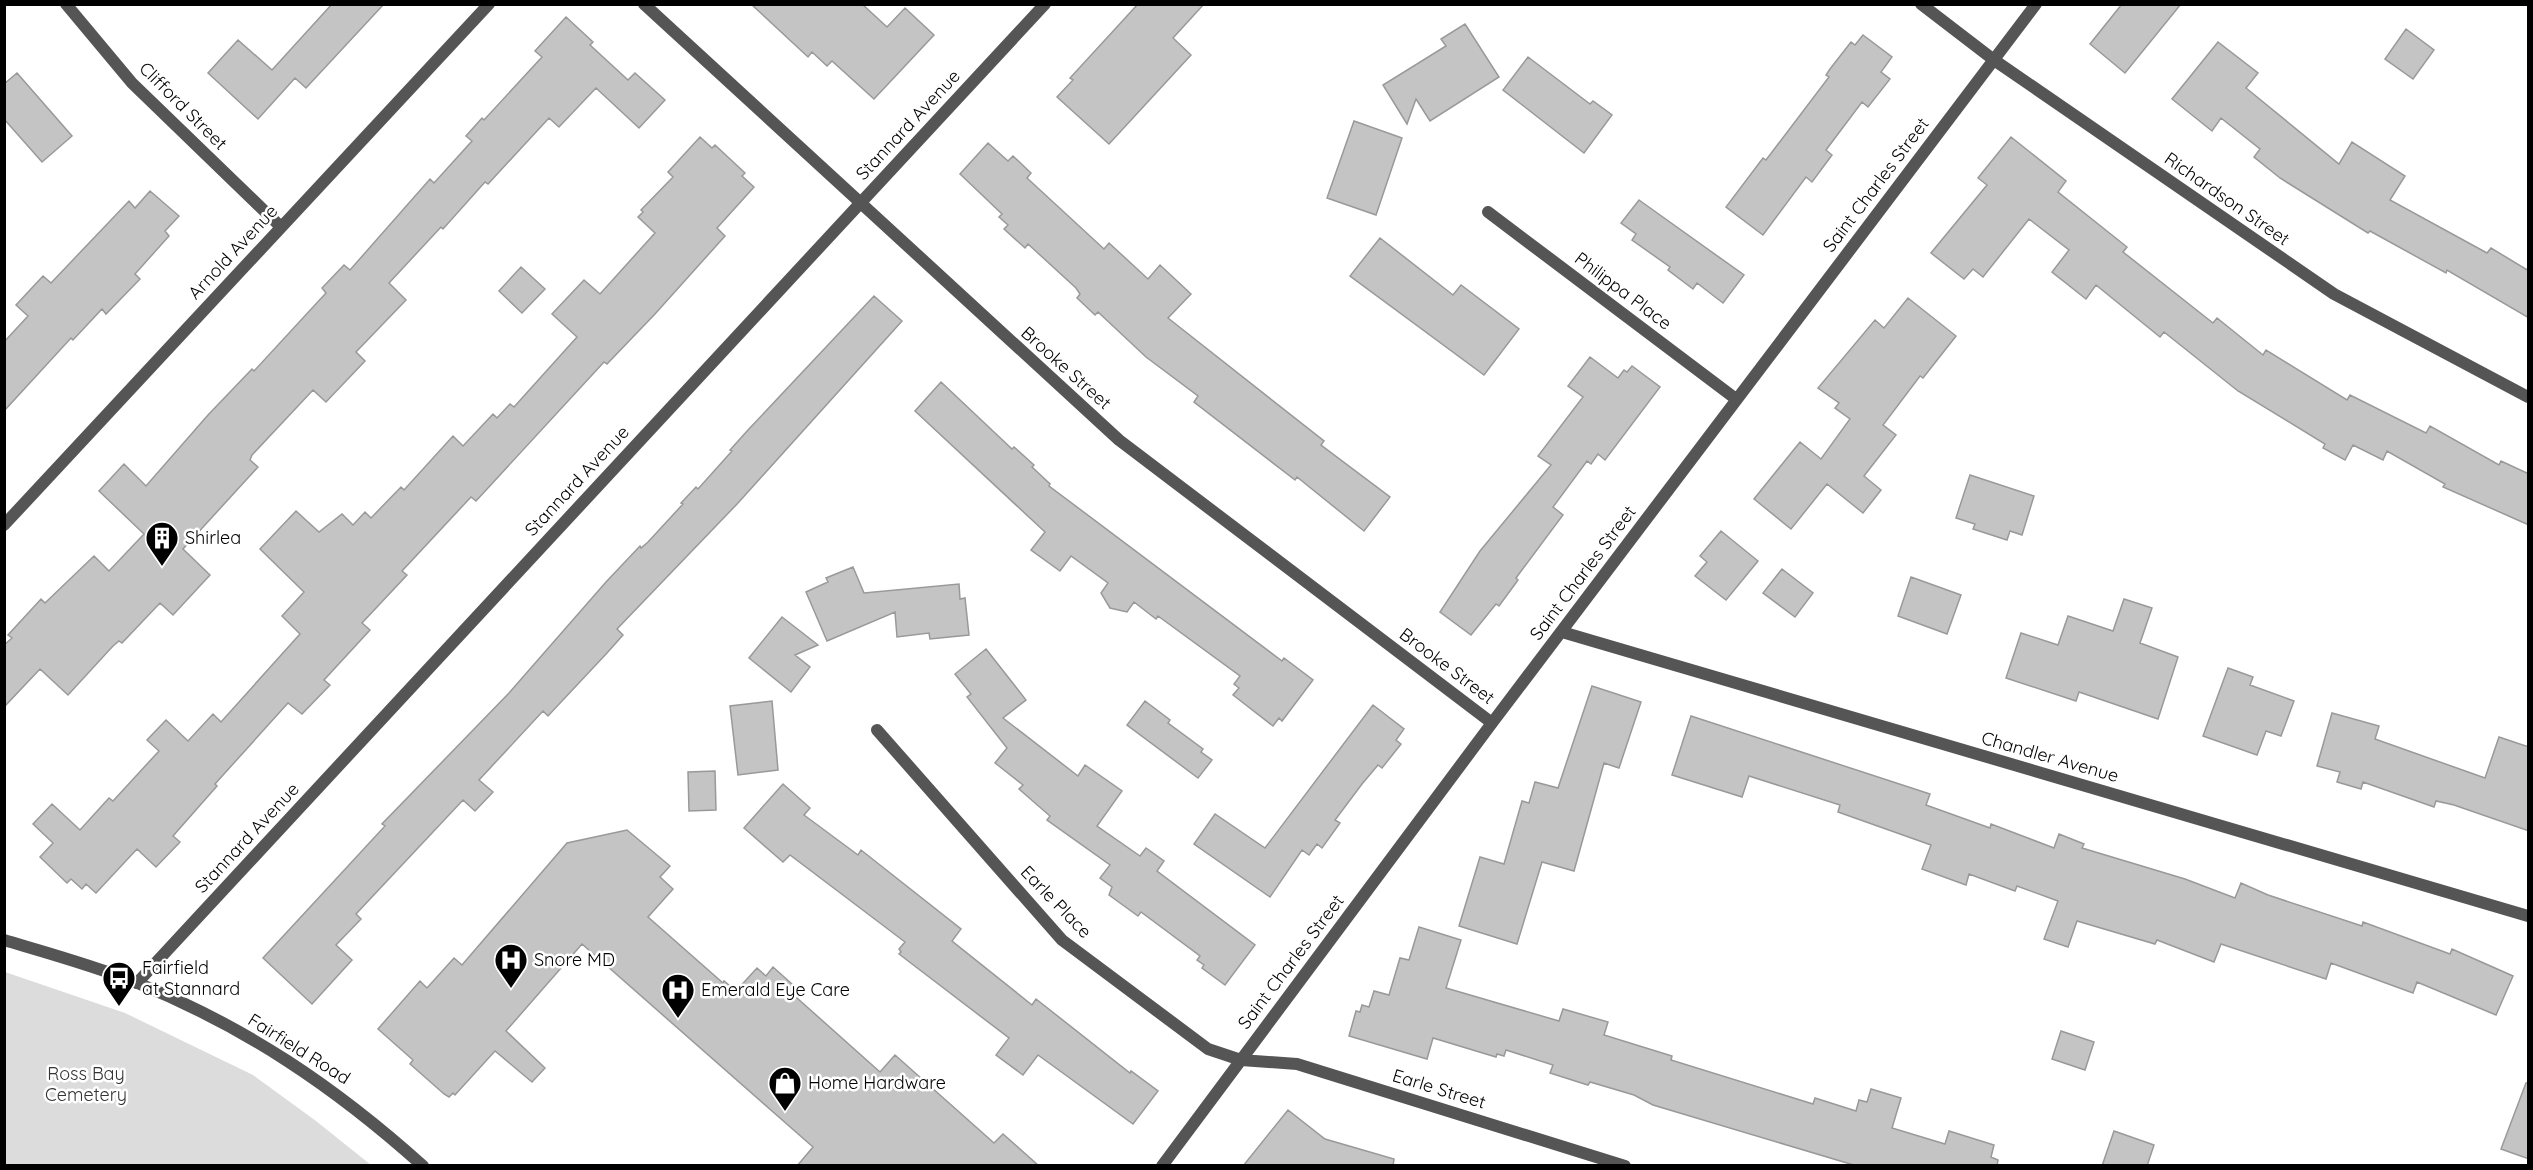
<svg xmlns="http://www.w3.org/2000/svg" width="2533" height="1170" viewBox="0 0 2533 1170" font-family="Quicksand,sans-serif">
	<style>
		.green { fill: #dcdcdc }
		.building { fill: #c4c4c4; stroke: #999; stroke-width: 1.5 }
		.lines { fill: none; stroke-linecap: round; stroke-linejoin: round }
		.minor { stroke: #555; stroke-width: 12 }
		.tertiary { stroke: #555; stroke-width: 12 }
		.labels { text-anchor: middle; stroke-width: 5; stroke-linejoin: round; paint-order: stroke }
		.street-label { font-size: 18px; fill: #000; stroke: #fff }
		.poi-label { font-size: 18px; fill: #000; stroke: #fff; text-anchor: start }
		.park-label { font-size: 18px; fill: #333; stroke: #fff }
	</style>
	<rect width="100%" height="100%" fill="#fff"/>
	<path class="green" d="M5,972l120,41 128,62 63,46 55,44h-366z"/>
	<path class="building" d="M332,4h52l-78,84 -11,-10 -37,41 -50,-46 30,-33 34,30z
		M751,4h111l25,23 18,-19 29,27 -60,64 -42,-38 -5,5 -15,-14 -4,5z
		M1138,4h66l-31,34 18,17 -82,89 -52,-47 16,-17 -3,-2z
		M2122,4h59l-56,69 -35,-29z
		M566,17l27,25 -3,3 38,35 7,-7 30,27 -26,28 -43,-40 -37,39 -10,-9 -61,66 -3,-2 -42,47 -2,-2 -52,56 17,17 -50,52 9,9 -39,41 -13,-12 -61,65 -2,5 8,7 -75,82 27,26 -37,40 -13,-12 -38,40 -3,-2 -6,5 -45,49 -28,-26 -36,38v-62l8,-7 -4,-3 33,-36 4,4 49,-47 15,15 35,-37 -45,-43 25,-27 22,22 62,-71 44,-46 2,2 72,-78 -4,-5 22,-23 6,5 80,-91 4,4 38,-42 -6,-5 16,-18 2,2 58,-63 -7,-6z
		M1465,24l34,53 -69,44 -14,-22 -9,25 -24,-39 63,-39 -5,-7z
		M2406,29l28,21 -21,29 -28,-20z
		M1863,35l29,22 -11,15 9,7 -22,28 -6,-5 -36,48 6,5 -20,27 -6,-5 -43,58 -37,-28 37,-49 3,2 63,-83 -3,-2 4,-6 21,-27 4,3z
		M2218,42l40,31 -12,15 93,76 13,-22 53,34 -15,24 97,53 4,-5 38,23v47l-82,-48 -1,3 -76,-42 -2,2 -88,-55 -26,-21 6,-8 -39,-31 -9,13 -40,-32z
		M1528,57l62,47 3,-3 19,14 -28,38 -81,-63z
		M17,73l55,63 -30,26 -38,-43v-35z
		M1354,121l48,17 -26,77 -49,-17z
		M700,137l12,11 3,-3 30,28 -3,3 12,11 -37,41 8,8 -70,78 -48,50 -3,-2 -128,139 -5,-4 -69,74 5,4 -45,48 8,7 -46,50 6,5 -28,29 -14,-11 -73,81 2,2 -44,50 7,6 -24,25 -19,-18 -41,44 -10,-9 -4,5 -11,-10 -4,4 -27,-26 13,-14 -20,-19 19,-20 28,26 29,-32 4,3 46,-50 -12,-11 19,-20 22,21 25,-27 8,8 79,-88 -18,-18 22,-24 -44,-43 36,-38 23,21 23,-18 11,11 12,-13 6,6 30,-31 3,3 49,-54 10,10 30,-32 4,4 13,-14 4,3 63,-70 -25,-23 32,-34 16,14 55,-61 -17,-16 5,-5 -2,-2 32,-33 -5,-5z
		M2011,137l55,44 -8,11 69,55 -4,5 90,71 4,-5 46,37 3,-5 81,50 3,-5 76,38 4,-7 69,39 2,-4 28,13v51l-86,-38 2,-3 -58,-33 -4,9 -30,-15 -8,15 -22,-12 2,-4 -87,-53 -74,-59 -4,5 -64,-52 -10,14 -34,-27 17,-22 -40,-31 -46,58 -10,-8 -9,10 -33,-26 56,-68 -9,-7z
		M988,143l20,18 5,-5 18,17 -4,5 77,71 5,-6 39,36 12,-14 31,29 -23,24 156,123 -3,4 69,52 -26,34 -67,-54 -2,3 -101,-78 4,-6 -52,-39 -48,-45 -3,3 -18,-17 3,-4 -4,-6 -48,-44 -3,4 -21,-19 4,-4 -9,-8 3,-3 -42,-40z
		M150,191l29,25 -14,15 4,5 -34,38 5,5 -34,35 -4,-5 -29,31 -2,-2 -67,73v-69l24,-26 -12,-11 27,-29 8,7 78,-82 6,7z
		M1639,200l105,75 -21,28 -26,-20 -4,6 -25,-19 2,-3 -38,-27 4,-6 -15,-11z
		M1380,238l73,57 8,-10 58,44 -35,46 -134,-99z
		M521,267l24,22 -23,24 -23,-22z
		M874,296l28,25 -164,182 -121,126 6,6 -16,18 -59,63 -5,-5 -64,69 14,12 -18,19 -12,-11 -107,114 5,5 -25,26 16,15 -40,44 -49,-46 122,-132 -3,-2 127,-131 97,-111 34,-36 1,2 7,-6 35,-38 -2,-1 15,-16 2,2 34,-38 -2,-1 18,-20z
		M1908,298l48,38 -33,42 -3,-2 -37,49 13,10 -32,41 17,14 -18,23 -36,-29 -36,45 -37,-30 46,-57 21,17 29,-40 -15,-11 4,-5 -21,-15 57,-68 9,8z
		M1590,357l28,21 6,-8 3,2 5,-6 28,21 -55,73 -7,-6 -7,10 -4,-3 -34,46 10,8 -47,63 2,2 -19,26 -3,-2 -25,31 -31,-23 40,-61 71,-86 -13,-9 45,-59 -15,-11z
		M941,382l71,67 2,-2 20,18 -2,2 18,17 -1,2 233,175 2,-3 29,22 -31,41 -3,-3 -6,8 -40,-31 6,-7 -5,-4 6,-8 -82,-60 -2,3 -22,-17 -7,10 -17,-4 -9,-15 7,-10 -37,-27 -11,15 -29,-21 14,-18 -130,-121z
		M1970,475l64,21 -12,39 -12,-4 -3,9 -34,-11 2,-5 -19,-6z
		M1721,531l37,30 -32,39 -31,-24 12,-14 -7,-6z
		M853,567l11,26 95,-9 1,15 5,-1 4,37 -39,4 -1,-6 -32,4 -2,-25 -68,29 -21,-49 22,-10 -2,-4z
		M1782,569l31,24 -18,24 -32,-24z
		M1911,577l50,18 -14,39 -49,-18z
		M2124,599l28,9 -12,35 38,14 -20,62 -79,-27 -3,9 -70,-23 15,-45 37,12 10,-29 45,15z
		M782,617l36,28 -23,10 15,12 -19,25 -42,-34z
		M986,649l40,51 -23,18 75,58 7,-11 37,26 -25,35 43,30 6,-8 18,13 -7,10 98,74 -30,40 -23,-17 2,-3 -7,-5 3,-4 -59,-44 -3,4 -29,-21 3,-8 -12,-9 10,-13 -63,-45 3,-4 -31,-27 4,-4 -28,-22 12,-15 -40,-51 4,-3 -16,-20z
		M2228,668l25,9 -3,8 44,16 -13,35 -15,-5 -9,24 -54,-19z
		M1592,686l49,16 -22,66 -15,-5 -30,108 -32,-9 -25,82 -58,-18 21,-69 24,7 18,-63 7,2 6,-21 23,6z
		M772,701l6,69 -40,5 -8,-69z
		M1145,701l25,19 -2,3 35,26 -2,3 11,8 -14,18 -71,-53z
		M1373,705l31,24 -8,11 5,4 -19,24 -4,-3 -16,19 -27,36 5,3 -18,25 -5,-4 -8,11 -7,-5 -32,47 -76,-53 21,-30 50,34z
		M2332,713l47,13 -4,13 110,39 14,-41 30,10v84l-75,-26 -18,-4 -2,6 -71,-25 -2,7 -24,-7 3,-10 -23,-6z
		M1691,716l239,78 -4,11 64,23 1,-4 63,24 5,-14 25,10 -2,4 103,31 50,19 6,-15 27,12 94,31 1,-4 87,32 2,-5 61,27 -17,39 -79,-33 -4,11 -82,-30 -5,16 -105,-35 -7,18 -57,-22 -2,4 -78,-23 -9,26 -24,-8 14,-38 -41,-15 -2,5 -46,-17 -3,11 -44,-16 9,-24 -93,-33 2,-7 -91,-29 -7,21 -70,-22z
		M715,771l1,39 -27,1 -1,-39z
		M783,784l27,24 -6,7 54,40 3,-5 100,79 -9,12 80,64 4,-6 94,74 1,-2 27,20 -25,33 -95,-69 -15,20 -27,-20 13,-17 -110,-84 2,-2 -2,-3 6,-7 -115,-87 -7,7 -39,-34z
		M627,830l43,36 -10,11 13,12 -25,28 75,66 1,-2 12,10 21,-23 9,8 7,-9 29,26 -5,5 83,74 15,-17 99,88 9,-9 36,32h-242l16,-19 -231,-203 -76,87 39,37 -13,14 -37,-31 -40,44 -2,-2 -4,4 -5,-3 -34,-30 3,-4 -35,-31 42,-48 7,7 27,-30 8,7 105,-122z
		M1419,927l42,13 -15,48 113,33 4,-12 45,13 -4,13 68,21 -1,4 142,44 2,-6 41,13 3,-11 8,2 4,-13 30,9 -9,30 53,16 4,-13 45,14 -3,12 7,3 -1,6h-140l-204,-61 -19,-10 -44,-13 -2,3 -38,-12 3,-8 -47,-15 -2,6 -7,-2 -1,3 -63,-19 -6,21 -78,-23 7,-25 4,1 2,-7 7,2 5,-16 15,4 11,-37 9,2z
		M2061,1031l33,11 -9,28 -33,-11z
		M2526,1083h3v76l-28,-10z
		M1288,1110l37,29 69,20 -1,7h-150z
		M2114,1131l40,14 -7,21h-45z"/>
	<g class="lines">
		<path class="minor" d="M66,4l66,79 149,144
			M644,4l475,436 373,283
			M1921,4l73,56 340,234 194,103
			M1488,212l248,187
			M4,525l485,-521
			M1562,632l966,284
			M877,730l185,210 146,109 33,11 56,4 328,102
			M137,983l908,-979
			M1162,1166l330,-443 544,-719"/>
		<path class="tertiary" d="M4,940c44,13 88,25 131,42 110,44 200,105 288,184"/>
	</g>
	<defs>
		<symbol id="building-pin" viewBox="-11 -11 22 30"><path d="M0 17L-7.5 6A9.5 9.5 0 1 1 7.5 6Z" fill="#000" stroke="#fff"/><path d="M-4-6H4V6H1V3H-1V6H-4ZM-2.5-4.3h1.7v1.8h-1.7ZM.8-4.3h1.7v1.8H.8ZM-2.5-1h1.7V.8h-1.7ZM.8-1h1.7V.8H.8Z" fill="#fff"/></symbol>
		<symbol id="hospital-pin" viewBox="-11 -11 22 30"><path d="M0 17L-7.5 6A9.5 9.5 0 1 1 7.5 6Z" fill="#000" stroke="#fff"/><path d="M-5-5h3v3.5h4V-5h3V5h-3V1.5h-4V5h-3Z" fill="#fff"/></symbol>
		<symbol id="bus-pin" viewBox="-11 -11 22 30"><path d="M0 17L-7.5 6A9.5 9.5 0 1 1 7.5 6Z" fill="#000" stroke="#fff"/><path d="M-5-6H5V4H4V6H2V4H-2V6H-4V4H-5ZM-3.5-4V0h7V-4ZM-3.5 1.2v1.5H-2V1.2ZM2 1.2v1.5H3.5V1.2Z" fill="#fff"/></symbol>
		<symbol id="shop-pin" viewBox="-11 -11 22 30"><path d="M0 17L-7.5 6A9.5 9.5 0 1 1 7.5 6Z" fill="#000" stroke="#fff"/><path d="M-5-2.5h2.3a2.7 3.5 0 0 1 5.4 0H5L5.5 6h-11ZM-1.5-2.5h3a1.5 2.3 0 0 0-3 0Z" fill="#fff"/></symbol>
	</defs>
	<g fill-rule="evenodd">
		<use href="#building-pin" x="143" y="519" width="38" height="52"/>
		<use href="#hospital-pin" x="492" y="941" width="38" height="52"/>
		<use href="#bus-pin" x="100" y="959" width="38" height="52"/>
		<use href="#hospital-pin" x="659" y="971" width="38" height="52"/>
		<use href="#shop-pin" x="766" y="1064" width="38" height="52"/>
	</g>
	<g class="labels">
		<g class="street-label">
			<text transform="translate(183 106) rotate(45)" y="6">Clifford Street</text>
			<text transform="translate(908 125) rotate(-47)" y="6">Stannard Avenue</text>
			<text transform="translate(1876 185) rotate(-53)" y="6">Saint Charles Street</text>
			<text transform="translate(2227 199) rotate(35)" y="6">Richardson Street</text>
			<text transform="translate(233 252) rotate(-47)" y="6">Arnold Avenue</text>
			<text transform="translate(1623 291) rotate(37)" y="6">Philippa Place</text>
			<text transform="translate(1066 368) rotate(42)" y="6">Brooke Street</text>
			<text transform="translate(577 481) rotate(-47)" y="6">Stannard Avenue</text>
			<text transform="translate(1583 573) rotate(-53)" y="6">Saint Charles Street</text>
			<text transform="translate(1447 666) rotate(37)" y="6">Brooke Street</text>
			<text transform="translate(2050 757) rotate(16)" y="6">Chandler Avenue</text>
			<text transform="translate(247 838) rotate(-47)" y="6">Stannard Avenue</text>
			<text transform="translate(1056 902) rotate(46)" y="6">Earle Place</text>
			<text transform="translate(1291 962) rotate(-53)" y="6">Saint Charles Street</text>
			<text transform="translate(299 1049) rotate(32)" y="6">Fairfield Road</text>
			<text transform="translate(1439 1089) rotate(17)" y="6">Earle Street</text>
		</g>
		<g class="poi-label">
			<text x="185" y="544">Shirlea</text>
			<text x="534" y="966">Snore MD</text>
			<text x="142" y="974">Fairfield<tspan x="142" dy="21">at Stannard</tspan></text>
			<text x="701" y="996">Emerald Eye Care</text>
			<text x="808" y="1089">Home Hardware</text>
		</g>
		<g class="park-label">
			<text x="86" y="1080">Ross Bay<tspan x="86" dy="21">Cemetery</tspan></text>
		</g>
	</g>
	<rect width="2533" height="1170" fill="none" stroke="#000000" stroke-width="12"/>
</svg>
